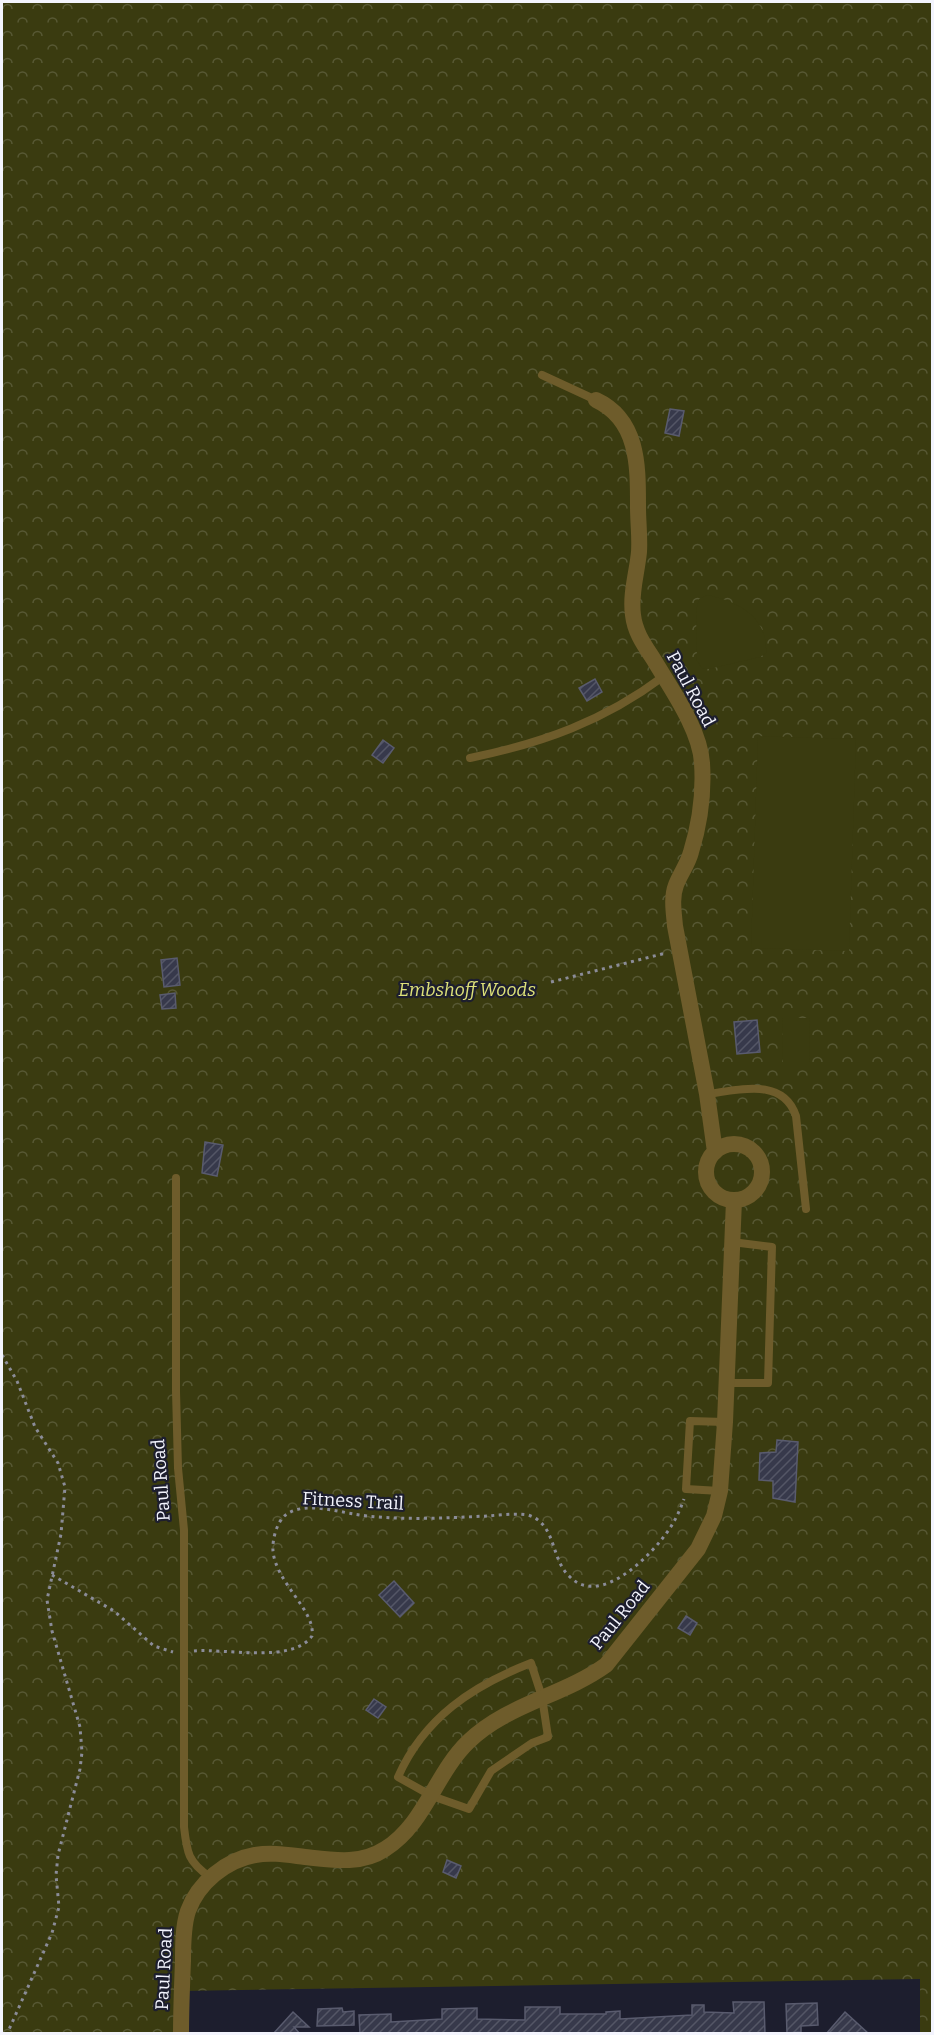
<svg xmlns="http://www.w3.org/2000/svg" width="934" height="2035" viewBox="0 0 934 2035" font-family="Bitter,serif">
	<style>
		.park { fill: url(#park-crowns) }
		.garden { fill: #3a3b10 }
		.building { fill: url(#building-hatch); stroke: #595b6e; stroke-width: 1.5 }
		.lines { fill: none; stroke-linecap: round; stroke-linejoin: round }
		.path { stroke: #8b8c98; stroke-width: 3; stroke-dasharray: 3 4.5; stroke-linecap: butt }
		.service { stroke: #6e5c2b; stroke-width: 8 }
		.minor { stroke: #6e5c2b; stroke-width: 16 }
		.labels { text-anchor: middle; stroke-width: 4.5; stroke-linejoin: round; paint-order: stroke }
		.street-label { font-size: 18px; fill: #f3f4fd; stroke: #1d1e2e }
		.park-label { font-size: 18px; font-style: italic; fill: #dee279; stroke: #1d1e2e }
	</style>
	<defs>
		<pattern id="park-crowns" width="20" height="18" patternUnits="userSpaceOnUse" patternTransform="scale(1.5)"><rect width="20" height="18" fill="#3a3b10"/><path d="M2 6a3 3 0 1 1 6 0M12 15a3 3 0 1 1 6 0" fill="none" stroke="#575834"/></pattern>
		<pattern id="building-hatch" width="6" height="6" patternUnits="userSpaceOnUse" patternTransform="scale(1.5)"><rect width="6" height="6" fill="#37394b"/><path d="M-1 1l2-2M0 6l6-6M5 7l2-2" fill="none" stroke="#545666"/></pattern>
	</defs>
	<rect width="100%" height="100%" fill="#1d1e2e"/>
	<path class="park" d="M2,2h930v2031h-12v-54l-739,12v42l-179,1z"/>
	<path class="garden" d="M708,595c31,7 60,22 58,58l-6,4 -51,12 -7,-1 -5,-7 -1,-50 3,-12z
		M758,736l98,3 -7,212 -98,-3z
		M782,1018h27l1,44h-27z"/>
	<path class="building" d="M670,409l14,2 -5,25 -14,-3z
		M595,679l7,13 -15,9 -8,-13z
		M383,740l11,8 -11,15 -11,-8z
		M177,958l3,27 -16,2 -3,-27z
		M175,993l1,15 -14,1 -2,-14z
		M757,1020l3,32 -23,2 -3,-32z
		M205,1142l18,3 -6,31 -15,-3z
		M777,1440l21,2 -3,60 -22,-4v-17l-14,-1 1,-27 16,-1z
		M394,1581l20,22 -14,14 -21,-22z
		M686,1616l11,7 -7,12 -12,-7z
		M374,1699l12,8 -8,11 -12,-8z
		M447,1860l14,6 -5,12 -13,-6z
		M733,2002h31l1,32h-405l-1,-19 32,-1v8l51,-3v-10l35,-1v11l48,1v-13h35v7h46v-2l14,-1v8l72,-4v-10h12v7l30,1z
		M817,2003l1,22 -17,1v6l-14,1 -1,-29z
		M342,2008l1,4 11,-1v14l-37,1 1,-17z
		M293,2012l16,15h-15l6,7h-27z
		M845,2012l24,22h-43z"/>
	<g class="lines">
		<path class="path" d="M551,982l115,-29
			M2,1355l15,26 18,46 23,36 7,24 -4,47 -14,66 5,31 28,96 2,25 -2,17 -22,86 -2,20 3,32 -7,26 -45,101
			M52,1575l62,36 40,35 19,6
			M194,1651c31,-3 98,13 118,-15 4,-25 -36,-53 -39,-85 -1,-11 4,-31 14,-37 18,-12 48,-3 67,0 39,7 92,4 133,2 13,-1 27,-3 41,-1 29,9 22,44 42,62 31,31 83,-23 100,-49 6,-9 10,-18 14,-29"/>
		<path class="service" d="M542,375l54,25
			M470,758c73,-15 134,-37 194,-82
			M707,1094c32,-4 76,-17 89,22l10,93
			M176,1178v213l2,77 6,62v297c3,26 4,35 26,50
			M727,1383h41l4,-136 -40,-5
			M720,1491l-34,-2 4,-68 35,1
			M531,1663l11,34 6,40 -16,6 -41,28 -22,38 -37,-13 -34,-19c26,-59 74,-91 133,-114z"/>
		<path class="minor" d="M596,400c43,20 42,67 42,107 0,15 2,30 1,45 -2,21 -9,42 -6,63 2,18 12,31 21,45 17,29 46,69 48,103 2,30 -2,60 -11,89 -3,12 -11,22 -15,33 -5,13 -2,28 -1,41l32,168 8,58
			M706 1172a28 28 0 1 1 56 0a28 28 0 1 1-56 0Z
			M181,2034c0,-25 1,-49 2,-73 0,-16 0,-35 5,-50 10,-28 38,-51 67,-56 17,-3 33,0 50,2 27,3 56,8 80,-8 40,-25 50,-75 83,-107 39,-38 95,-46 138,-77l92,-116 16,-33 6,-25 5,-69 9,-222"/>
	</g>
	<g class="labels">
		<g class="street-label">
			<text transform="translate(691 689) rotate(62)" y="6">Paul Road</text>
			<text transform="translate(161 1480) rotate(-94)" y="6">Paul Road</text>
			<text transform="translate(353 1501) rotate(3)" y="6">Fitness Trail</text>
			<text transform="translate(620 1615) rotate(-51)" y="6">Paul Road</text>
			<text transform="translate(164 1969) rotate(-87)" y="6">Paul Road</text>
		</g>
		<g class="park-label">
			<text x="467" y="996">Embshoff Woods</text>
		</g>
	</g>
	<rect width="934" height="2035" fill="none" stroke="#f3f4fd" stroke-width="6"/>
</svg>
